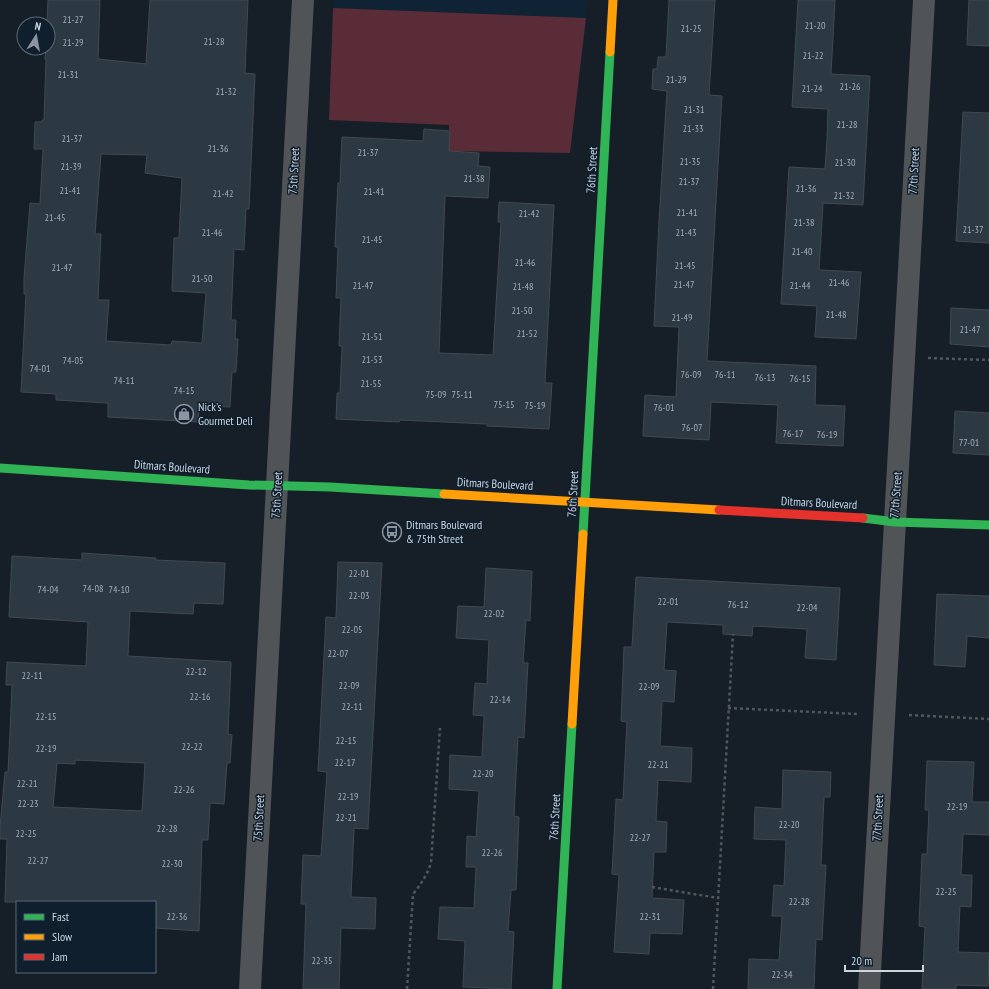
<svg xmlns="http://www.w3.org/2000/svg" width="989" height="989" viewBox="0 0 989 989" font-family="'PT Sans Narrow',sans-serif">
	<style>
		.built { fill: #0f2335 }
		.green { fill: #592c37 }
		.building { fill: #2c3842; stroke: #424950; fill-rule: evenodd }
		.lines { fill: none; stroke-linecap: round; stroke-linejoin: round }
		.path { stroke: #52565b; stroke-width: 2.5; stroke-dasharray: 3 3; stroke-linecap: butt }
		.street { stroke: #505457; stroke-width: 22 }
		.fast { stroke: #30b455; stroke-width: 9 }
		.slow { stroke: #ff9f0a; stroke-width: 9 }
		.jam { stroke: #e5322d; stroke-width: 9 }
		.labels { text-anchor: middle; stroke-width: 3; stroke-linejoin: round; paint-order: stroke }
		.number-label { font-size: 10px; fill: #a3aeb8 }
		.street-label { font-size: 12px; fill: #cbd5df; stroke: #0f1f2e }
		.poi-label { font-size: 12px; fill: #cbd5df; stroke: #0f1f2e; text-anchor: start }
	</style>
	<rect width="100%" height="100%" fill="#161f27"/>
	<path class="built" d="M334,0h253l-1,18 -253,-10z"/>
	<path class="green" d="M333,8l253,10 -16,135 -121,-2v-26l-120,-5z"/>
	<path class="building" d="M48,0h52l-2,59 48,5 4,-64h98l-3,73 10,1 -6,135h-3l-2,41 -10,-1 -3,71h5l-1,19h3l-2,33h-4l-2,35 -31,-1 -1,16 -90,-5v-14l-52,-3v-6l-35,-2 5,-98h-2v-16l6,-75 10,1 3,-55h-9l1,-27h7v-2h2l2,-61h-1l1,-11h2v-24h-1zM101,154l46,1 -2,18 37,5 -3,60h-5l-2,53 34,2 -4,50 -30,-2 -1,4 -65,-4 3,-41h-11l3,-66h-6z
		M669,0h46l-6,95 13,1 -15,265 109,5 -1,39 30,1 -2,40 -67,-3 2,-38 -67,-3 -2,38 -66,-4 2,-41 31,2 3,-70 -25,-1 5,-105 8,-130 -15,-2 1,-20h4l1,-12h8z
		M798,0h37l-4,74 39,2 -7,129 -40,-2 -4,67 42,2 -5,67 -41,-2 2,-31 -36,-2 8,-137 36,2 2,-30 1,-30 -36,-2z
		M969,0h20v46l-22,-1z
		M963,112l26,1v130l-33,-2z
		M424,129l26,2 -1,20 30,2 -1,13 12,1 -2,31 -43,-2 -6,157 54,2 8,-133h-3l1,-20 55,3 -9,178h7l-3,46 -62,-3v-2l-87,-4 -1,2 -63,-3 1,-26h3l2,-47h-3l2,-48h-5l2,-51h-3l2,-45 1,-19h2l2,-46 81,4z
		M951,308l38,2v37l-39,-3z
		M955,411l34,2v42l-36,-2z
		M82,553l74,5 -1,2 70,3 -2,41 -29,-1 -1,11 -63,-3 -2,45 103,6 -3,72 4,1 -2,28h-3l-3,41 -14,-1 -2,37h-6l-3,91 -44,-3v-26h-150l2,-63h-7v-12l5,-55h3l2,-39 2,-48h-6l1,-23 79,4 2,-44 -79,-5 3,-61 70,4zM75,760l70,3 -3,48 -89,-4 4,-44 18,1z
		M338,562l44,1 -14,266 -14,-1 -3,69 25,1 -1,31 -34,-1 -2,61h-36l3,-85h-5l2,-49 18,1 6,-84 -9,-1 8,-154 10,1z
		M486,568l46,3 -2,50 -4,-1 -3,43h5l-4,75 -6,-1 -4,79 5,1 -3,73h-5l-3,41 6,1 -3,57 -48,-2 2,-46 -27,-2 2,-32 34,1 2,-41h-10l1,-31 9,1 3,-46 -30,-2 1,-34 32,2 2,-41 -11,-1 2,-32 12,1 2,-44 -33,-2 2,-32 26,1z
		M636,577l204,11 -4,72 -31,-2 2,-29 -54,-3 -1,10 -29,-2v-9l-56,-3 -3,48 12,1 -2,31 -12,-1 -2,45 32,2 -1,34 -33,-2 -2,41 11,1 -1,30h-12l-2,46 32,2 -2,34 -32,-1 -1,21 -35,-2 5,-77 -7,-1 4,-75 7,1 4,-78 -6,-1 3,-74h8z
		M937,594l52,2v42l-22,-2 -2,31 -31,-2z
		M927,761l47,1 -2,40h17v33l-26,-1 -2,41h11l-1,32 -11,-1 -2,46 31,1 -1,33 -32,-1v4h-34l3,-62 -6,-1 3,-72h5l2,-44h-4z
		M783,770l48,2 -1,25h-6l-3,68h5l-4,75 -6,-1 -2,50h-66l1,-30 30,1 3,-44h-10l2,-31 10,1 2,-46 -32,-1 1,-32 27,2z"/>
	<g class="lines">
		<path class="path" d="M928,358l61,2
			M728,708l129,6
			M909,715l80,4
			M652,887l66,11
			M407,989l6,-95c8,-10 14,-19 18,-31l9,-135
			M713,989l20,-355"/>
		<path class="street" d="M250,989l53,-989
			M869,989l55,-989"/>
		<path class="fast" d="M0,468l249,17 81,2 114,7
			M863,518l32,4 94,3
			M583,534l27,-482
			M557,989l15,-265"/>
		<path class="slow" d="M610,52l3,-52
			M444,494l275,16
			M572,724l11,-190"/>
		<path class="jam" d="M719,510l144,8"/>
	</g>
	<defs>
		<symbol id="shop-ring" viewBox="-11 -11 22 22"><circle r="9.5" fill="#0f1f2e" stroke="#8c959f" stroke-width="1.5"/><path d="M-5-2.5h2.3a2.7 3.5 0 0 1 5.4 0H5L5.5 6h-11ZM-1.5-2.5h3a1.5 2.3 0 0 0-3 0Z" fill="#8c959f"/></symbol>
		<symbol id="bus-ring" viewBox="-11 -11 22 22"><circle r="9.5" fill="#0f1f2e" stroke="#8c959f" stroke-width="1.5"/><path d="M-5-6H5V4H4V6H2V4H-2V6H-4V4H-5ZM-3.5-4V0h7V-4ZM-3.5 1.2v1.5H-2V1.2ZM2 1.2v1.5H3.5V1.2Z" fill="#8c959f"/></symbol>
	</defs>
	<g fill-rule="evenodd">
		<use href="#shop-ring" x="173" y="403" width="22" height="22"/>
		<use href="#bus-ring" x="381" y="521" width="22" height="22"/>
	</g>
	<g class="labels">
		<g class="number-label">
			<text x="73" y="23">21-27</text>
			<text x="815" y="29">21-20</text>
			<text x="691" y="32">21-25</text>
			<text x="214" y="45">21-28</text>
			<text x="73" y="46">21-29</text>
			<text x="813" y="59">21-22</text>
			<text x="68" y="78">21-31</text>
			<text x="676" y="83">21-29</text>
			<text x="850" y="90">21-26</text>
			<text x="812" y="92">21-24</text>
			<text x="226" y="95">21-32</text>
			<text x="694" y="113">21-31</text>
			<text x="847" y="128">21-28</text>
			<text x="693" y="132">21-33</text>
			<text x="72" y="142">21-37</text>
			<text x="218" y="152">21-36</text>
			<text x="368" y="156">21-37</text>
			<text x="690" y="165">21-35</text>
			<text x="845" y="166">21-30</text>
			<text x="71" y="170">21-39</text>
			<text x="474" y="182">21-38</text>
			<text x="689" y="185">21-37</text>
			<text x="806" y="192">21-36</text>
			<text x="70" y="194">21-41</text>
			<text x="374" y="195">21-41</text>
			<text x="223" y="197">21-42</text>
			<text x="844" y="199">21-32</text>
			<text x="687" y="216">21-41</text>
			<text x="529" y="217">21-42</text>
			<text x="55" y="221">21-45</text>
			<text x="804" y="226">21-38</text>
			<text x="973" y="233">21-37</text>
			<text x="212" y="236">21-46</text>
			<text x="686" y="236">21-43</text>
			<text x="372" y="243">21-45</text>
			<text x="802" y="255">21-40</text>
			<text x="525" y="266">21-46</text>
			<text x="685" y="269">21-45</text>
			<text x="62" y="271">21-47</text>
			<text x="202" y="282">21-50</text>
			<text x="839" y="286">21-46</text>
			<text x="684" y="288">21-47</text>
			<text x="363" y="289">21-47</text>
			<text x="800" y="289">21-44</text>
			<text x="523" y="290">21-48</text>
			<text x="522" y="314">21-50</text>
			<text x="836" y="318">21-48</text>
			<text x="682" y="321">21-49</text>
			<text x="970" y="333">21-47</text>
			<text x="527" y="337">21-52</text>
			<text x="372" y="340">21-51</text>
			<text x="372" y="363">21-53</text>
			<text x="73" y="364">74-05</text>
			<text x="40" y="372">74-01</text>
			<text x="691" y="378">76-09</text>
			<text x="725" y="378">76-11</text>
			<text x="765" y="381">76-13</text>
			<text x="800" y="382">76-15</text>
			<text x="124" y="384">74-11</text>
			<text x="371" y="387">21-55</text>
			<text x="184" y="394">74-15</text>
			<text x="436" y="398">75-09</text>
			<text x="462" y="398">75-11</text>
			<text x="504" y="408">75-15</text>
			<text x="535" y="409">75-19</text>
			<text x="664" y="411">76-01</text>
			<text x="692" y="431">76-07</text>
			<text x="793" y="437">76-17</text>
			<text x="827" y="438">76-19</text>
			<text x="969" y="446">77-01</text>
			<text x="359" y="577">22-01</text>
			<text x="93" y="592">74-08</text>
			<text x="48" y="593">74-04</text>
			<text x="119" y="593">74-10</text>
			<text x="359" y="599">22-03</text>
			<text x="668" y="605">22-01</text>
			<text x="738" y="608">76-12</text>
			<text x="807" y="611">22-04</text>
			<text x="494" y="617">22-02</text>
			<text x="352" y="633">22-05</text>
			<text x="338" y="657">22-07</text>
			<text x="196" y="675">22-12</text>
			<text x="32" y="679">22-11</text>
			<text x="349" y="689">22-09</text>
			<text x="649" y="690">22-09</text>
			<text x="200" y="700">22-16</text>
			<text x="500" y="703">22-14</text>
			<text x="352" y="710">22-11</text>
			<text x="46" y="720">22-15</text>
			<text x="346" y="744">22-15</text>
			<text x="192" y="750">22-22</text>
			<text x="46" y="752">22-19</text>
			<text x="345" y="766">22-17</text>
			<text x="658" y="768">22-21</text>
			<text x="483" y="777">22-20</text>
			<text x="27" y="787">22-21</text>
			<text x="184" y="793">22-26</text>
			<text x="348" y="800">22-19</text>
			<text x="28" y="807">22-23</text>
			<text x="957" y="810">22-19</text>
			<text x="346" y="821">22-21</text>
			<text x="789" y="828">22-20</text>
			<text x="167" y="832">22-28</text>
			<text x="26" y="837">22-25</text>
			<text x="640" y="841">22-27</text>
			<text x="492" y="856">22-26</text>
			<text x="38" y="864">22-27</text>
			<text x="172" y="867">22-30</text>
			<text x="946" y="895">22-25</text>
			<text x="799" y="905">22-28</text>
			<text x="177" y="920">22-36</text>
			<text x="650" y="920">22-31</text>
			<text x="322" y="964">22-35</text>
			<text x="782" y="978">22-34</text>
		</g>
		<g class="street-label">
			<text transform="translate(592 170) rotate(-87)" y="4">76th Street</text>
			<text transform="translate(294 171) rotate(-87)" y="4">75th Street</text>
			<text transform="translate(914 171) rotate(-87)" y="4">77th Street</text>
			<text transform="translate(172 467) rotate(4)" y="4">Ditmars Boulevard</text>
			<text transform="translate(495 484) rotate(3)" y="4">Ditmars Boulevard</text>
			<text transform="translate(573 494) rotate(-87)" y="4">76th Street</text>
			<text transform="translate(277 495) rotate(-87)" y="4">75th Street</text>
			<text transform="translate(896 495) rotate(-86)" y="4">77th Street</text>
			<text transform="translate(819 503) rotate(3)" y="4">Ditmars Boulevard</text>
			<text transform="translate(555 817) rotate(-87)" y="4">76th Street</text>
			<text transform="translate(259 818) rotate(-87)" y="4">75th Street</text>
			<text transform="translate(878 818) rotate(-87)" y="4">77th Street</text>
		</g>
		<g class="poi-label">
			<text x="198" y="411">Nick's<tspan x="198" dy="14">Gourmet Deli</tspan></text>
			<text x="406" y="529">Ditmars Boulevard<tspan x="406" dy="14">&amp; 75th Street</tspan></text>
		</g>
	</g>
	<rect x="16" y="901" width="140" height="72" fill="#0f1f2e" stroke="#5a6875"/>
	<rect x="24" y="914" width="20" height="6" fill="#30b455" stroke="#5a6875"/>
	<text x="52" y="921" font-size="12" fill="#cbd5df">Fast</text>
	<rect x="24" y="934" width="20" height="6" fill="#ff9f0a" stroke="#5a6875"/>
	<text x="52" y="941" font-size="12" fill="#cbd5df">Slow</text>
	<rect x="24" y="954" width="20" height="6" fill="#e5322d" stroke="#5a6875"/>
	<text x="52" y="961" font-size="12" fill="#cbd5df">Jam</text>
	<g transform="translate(36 36) rotate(11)"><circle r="19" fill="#0f1f2e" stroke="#5a6875"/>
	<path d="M0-3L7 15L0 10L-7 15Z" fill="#8c959f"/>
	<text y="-6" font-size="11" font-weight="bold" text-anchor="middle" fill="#cbd5df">N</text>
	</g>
	<path d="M845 965v6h78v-6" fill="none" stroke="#cbd5df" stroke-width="2"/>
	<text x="851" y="965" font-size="12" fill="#cbd5df" stroke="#0f1f2e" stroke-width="3" paint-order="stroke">20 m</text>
</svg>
